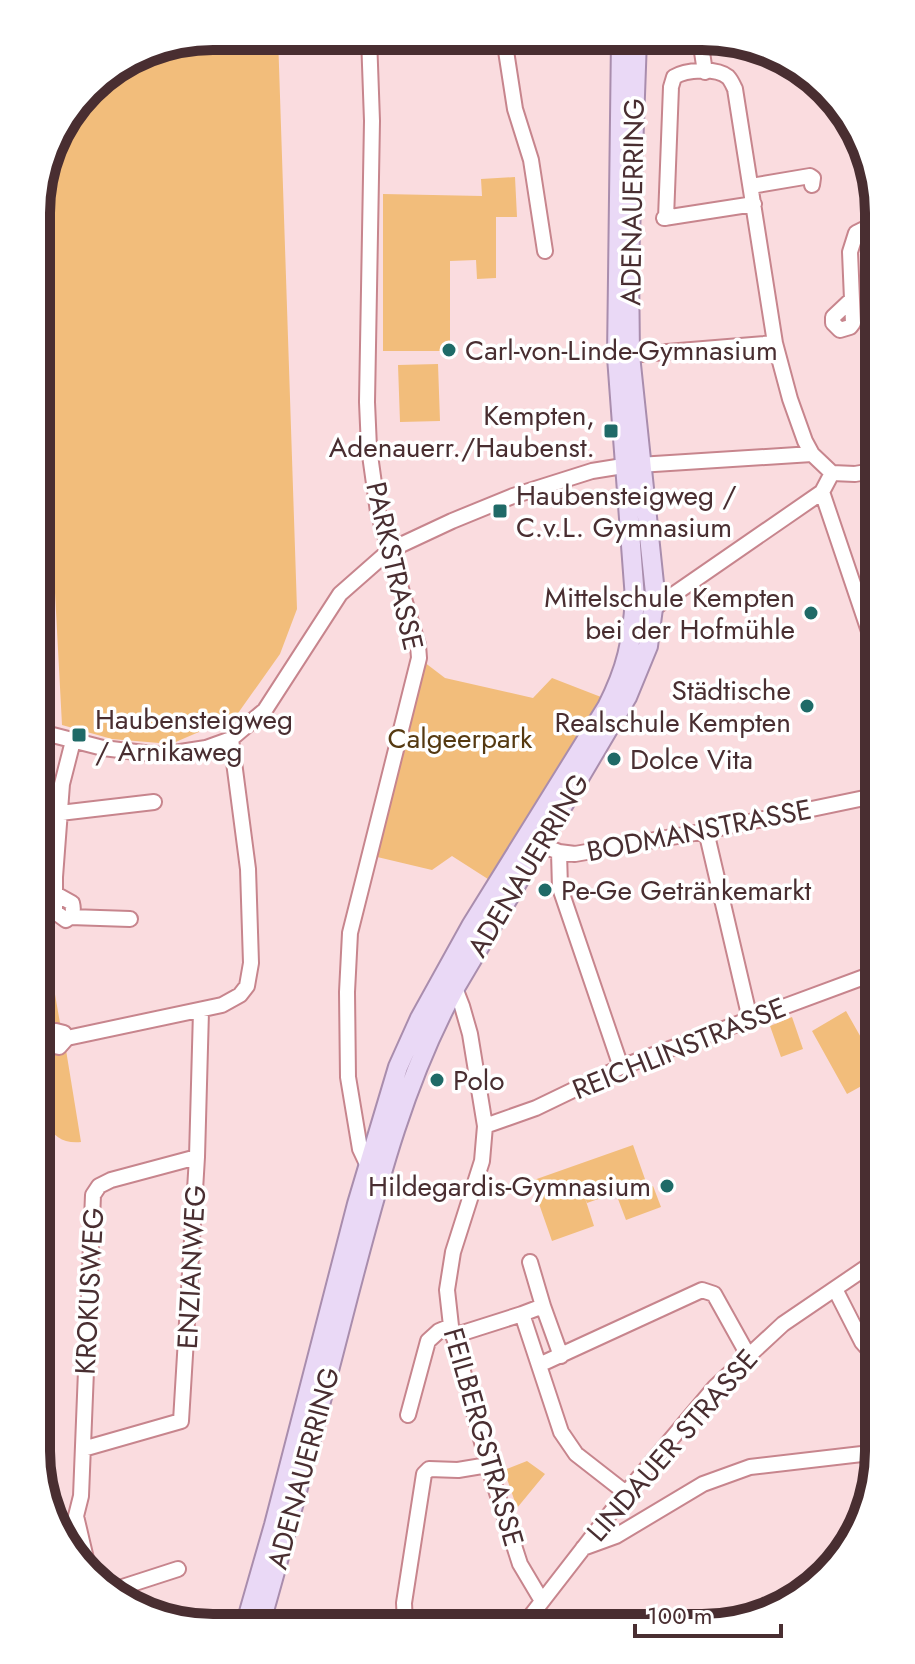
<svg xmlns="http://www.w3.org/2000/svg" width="915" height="1664" viewBox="0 0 915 1664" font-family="Jost,sans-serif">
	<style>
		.green { fill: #f2bd7b }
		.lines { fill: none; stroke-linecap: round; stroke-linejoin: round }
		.minor-casing { stroke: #c7858d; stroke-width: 18 }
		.major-casing { stroke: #a98dad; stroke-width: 22 }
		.minor { stroke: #fff; stroke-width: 14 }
		.major { stroke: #ead9f6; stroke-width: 18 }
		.poi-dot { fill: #1f6a67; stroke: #fff; stroke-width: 3 }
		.labels { text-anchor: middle; stroke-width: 7; stroke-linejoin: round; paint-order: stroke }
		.street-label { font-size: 28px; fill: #492e31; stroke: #fff }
		.poi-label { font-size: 28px; fill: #492e31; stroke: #fff; text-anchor: start }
		.park-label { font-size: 28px; fill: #553911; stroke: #fff }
		.rim { fill: none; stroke: #492e31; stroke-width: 10 }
	</style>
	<rect width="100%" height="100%" fill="#fadcdf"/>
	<path class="green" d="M228,36h50l19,573 -17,45 -44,62 -65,28 -59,-5 -50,-14 -10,-189h-12l-3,-346 17,-56 42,-54 50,-31 57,-11z
		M515,177l2,40h-21v61l-19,1 -1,-19 -26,1v90h-67v-157l99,2 -1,-17z
		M438,364l2,57 -40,1 -2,-57z
		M424,662l21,16 88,20 19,-20 49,19 -110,184 -39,-25 -20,14 -59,-14z
		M42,941h8l-1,19 11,63 -10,2 -7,10z
		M846,1011l30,53v14l-29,16 -35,-63z
		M792,1017l11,32 -22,8 -11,-31z
		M43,1045l10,8 13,-3 15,92c-50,5 -38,-64 -38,-97z
		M633,1145l13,37 -59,21 -2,-5 9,28 -42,15 -21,-60z
		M653,1186l8,21 -35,13 -8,-21z
		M527,1461l18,13 -28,34 -13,-38z"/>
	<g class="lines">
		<defs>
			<path id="minor" d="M369,37l3,84 -5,281 2,46 9,64 40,133 1,13 -69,275 -3,59 1,85 12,72 8,17 5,1
				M504,38l11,71 16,51 14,91
				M700,39l5,33
				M751,186l59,-10 3,2 -1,7
				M664,218l90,-14
				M666,218l5,-131 3,-10c11,-7 42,-10 54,0 3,3 5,8 7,12l40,254 15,56 15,42 7,13 20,19
				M851,300l-18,17v6l7,7 10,-3 3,-4 -3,-71 6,-19 14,-7
				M630,355l145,-12
				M832,473l23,1 17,-3
				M822,492l51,151
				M654,608l168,-116 10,-19
				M41,732l62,16 58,7 45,-7 25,-9 34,-29 75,-116 50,-44 62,-29 61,-25 79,-25 31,-5 189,-12
				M60,813l94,-11
				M706,831l44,188
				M531,841l28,11 16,2 131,-23 168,-35
				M559,852l1,36 61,179
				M54,893l18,10c2,8 1,13 -6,17l-11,-8v-35l7,-93 11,-43
				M70,917l60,2
				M451,984l4,4 7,18 8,28 15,92 -3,35 -29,91 -6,38 4,36 37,139 32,99 22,37
				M67,1038l-3,-5 -8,-2 -4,2 -3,7 5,6 5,1 8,-9 155,-33 18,-10 7,-9 4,-23 -3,-94 -17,-130
				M485,1126l51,-18 85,-41 254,-94
				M530,1262l13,44
				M835,1289l27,53 16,18
				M453,1336l69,-22
				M561,1356l-18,-50 -21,8 39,118 15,22 50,39
				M539,1365l163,-75 12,4 34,61
				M408,1415l20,-74 11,-10 12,-5
				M83,1449l98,-28 16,-264 4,-146
				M583,1548l33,-12 87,-52 47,-17 129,-15
				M88,1567l-12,-51 5,-20 12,-301 6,-9 12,-6 86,-23
				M107,1592l71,-23
				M754,1619l17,-9
				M526,1622l100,-129 89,-106 68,-63 94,-64
				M405,1623l-1,-20 20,-129 5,-5 29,1 30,-5"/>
			<path id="major" d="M260,1625c31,-109 60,-219 88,-328 28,-106 54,-212 107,-309l172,-291 21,-51 7,-53 -25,-238 -1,-92 8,-224
				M245,1626l29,-101 83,-321 41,-137 22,-49 51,-92 136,-219c20,-39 25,-65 28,-108l-18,-242 4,-318"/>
		</defs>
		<use href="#minor" class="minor-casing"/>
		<use href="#major" class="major-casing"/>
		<use href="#minor" class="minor"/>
		<use href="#major" class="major"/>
	</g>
	<g class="poi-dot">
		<circle cx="449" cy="350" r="8"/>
		<rect x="603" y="423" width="16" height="16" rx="4"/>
		<rect x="492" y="503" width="16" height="16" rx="4"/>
		<circle cx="811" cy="613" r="8"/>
		<circle cx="807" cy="706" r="8"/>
		<rect x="71" y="727" width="16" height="16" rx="4"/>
		<circle cx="614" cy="759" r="8"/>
		<circle cx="545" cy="890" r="8"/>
		<circle cx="437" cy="1080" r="8"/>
		<circle cx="667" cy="1186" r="8"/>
	</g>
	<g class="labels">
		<g class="street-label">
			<text transform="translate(632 202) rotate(-89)" y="10">ADENAUERRING</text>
			<text transform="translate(395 566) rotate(77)" y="10">PARKSTRASSE</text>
			<text transform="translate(699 830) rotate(-11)" y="10">BODMANSTRASSE</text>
			<text transform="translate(528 865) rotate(-59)" y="10">ADENAUERRING</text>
			<text transform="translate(679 1048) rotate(-22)" y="10">REICHLINSTRASSE</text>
			<text transform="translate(191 1267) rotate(-87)" y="10">ENZIANWEG</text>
			<text transform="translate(89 1291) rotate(-87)" y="10">KROKUSWEG</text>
			<text transform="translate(484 1437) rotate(74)" y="10">FEILBERGSTRASSE</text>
			<text transform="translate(672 1445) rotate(-49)" y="10">LINDAUER STRASSE</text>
			<text transform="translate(303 1468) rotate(-75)" y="10">ADENAUERRING</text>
		</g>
		<g class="poi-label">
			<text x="465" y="360">Carl-von-Linde-Gymnasium</text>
			<text x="595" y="425" text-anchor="end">Kempten,<tspan x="595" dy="32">Adenauerr./Haubenst.</tspan></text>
			<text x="516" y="505">Haubensteigweg /<tspan x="516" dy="32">C.v.L. Gymnasium</tspan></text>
			<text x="795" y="607" text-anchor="end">Mittelschule Kempten<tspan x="795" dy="32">bei der Hofmühle</tspan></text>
			<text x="791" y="700" text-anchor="end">Städtische<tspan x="791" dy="32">Realschule Kempten</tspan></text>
			<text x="95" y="729">Haubensteigweg<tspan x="95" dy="32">/ Arnikaweg</tspan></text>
			<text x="630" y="769">Dolce Vita</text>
			<text x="561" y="900">Pe-Ge Getränkemarkt</text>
			<text x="453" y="1090">Polo</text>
			<text x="651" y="1196" text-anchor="end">Hildegardis-Gymnasium</text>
		</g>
		<g class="park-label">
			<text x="460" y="748">Calgeerpark</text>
		</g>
	</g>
	<path d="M0 0H915V1664H0ZM213 50H702A163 163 0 0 1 865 213V1451A163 163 0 0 1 702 1614H213A163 163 0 0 1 50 1451V213A163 163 0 0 1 213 50Z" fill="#fff" fill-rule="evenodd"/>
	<path class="rim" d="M213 50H702A163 163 0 0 1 865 213V1451A163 163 0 0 1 702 1614H213A163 163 0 0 1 50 1451V213A163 163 0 0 1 213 50Z"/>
	<path d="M635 1624v12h146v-12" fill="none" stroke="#492e31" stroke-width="4"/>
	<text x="647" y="1624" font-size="24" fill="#492e31" stroke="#ffffff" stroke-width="6" paint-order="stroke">100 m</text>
</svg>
